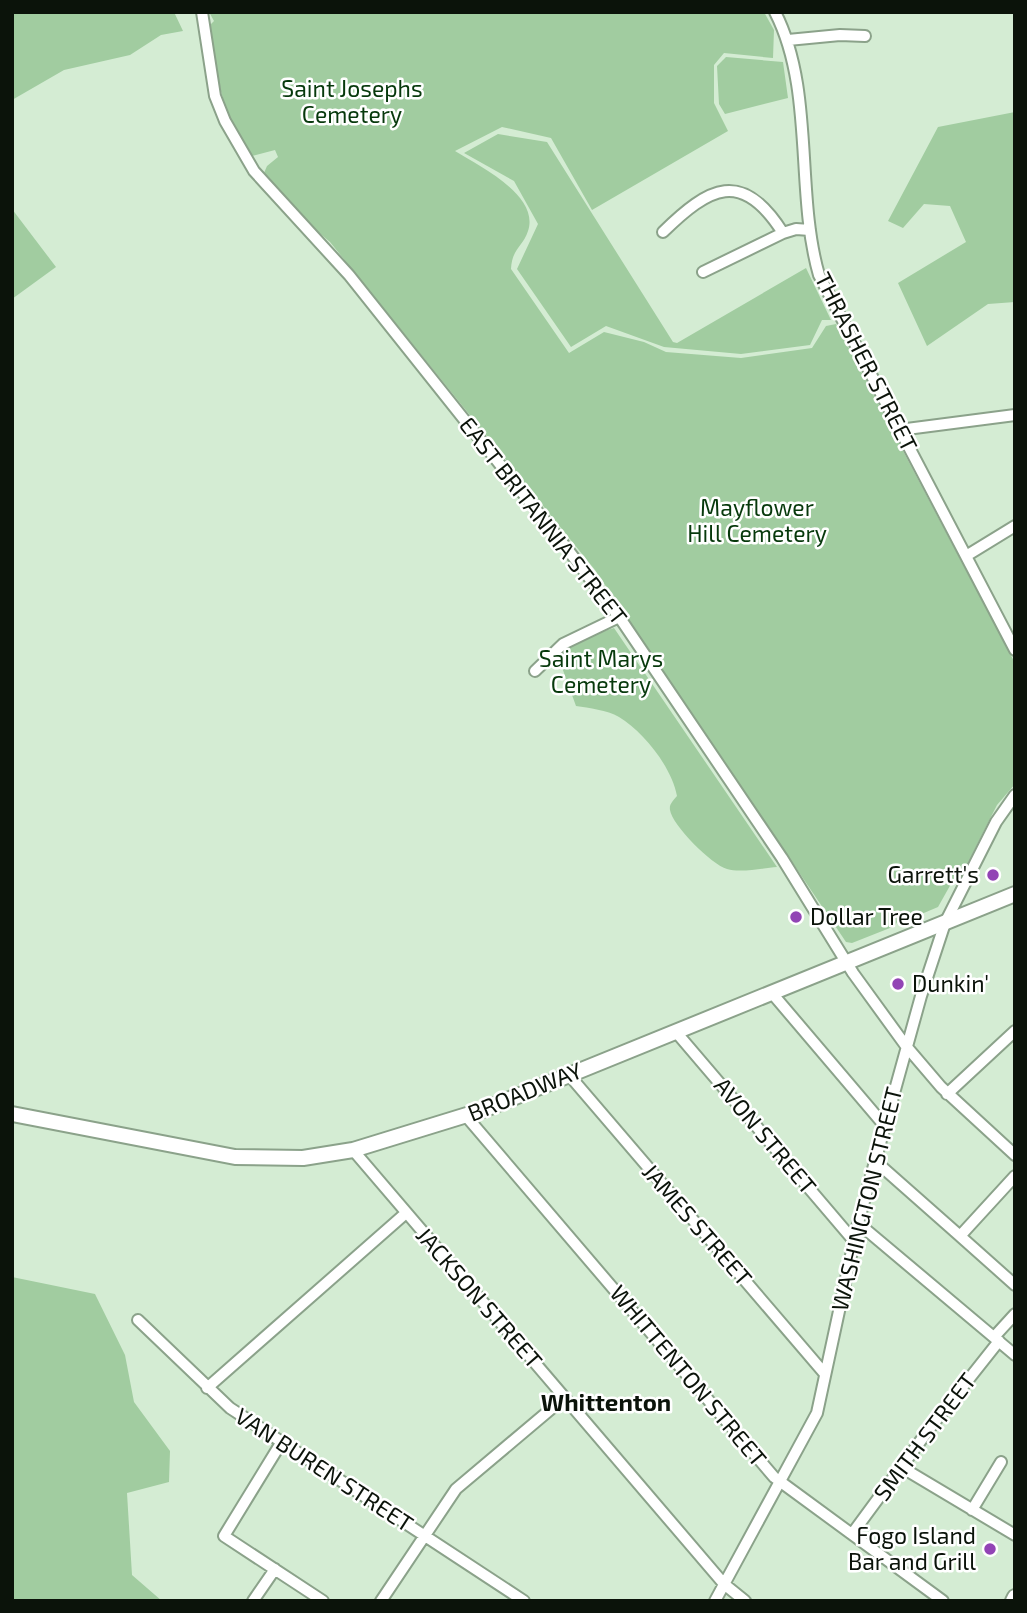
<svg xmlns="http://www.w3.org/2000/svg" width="1027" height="1613" viewBox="0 0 1027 1613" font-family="'Exo 2',sans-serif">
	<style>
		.green { fill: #a1cca0 }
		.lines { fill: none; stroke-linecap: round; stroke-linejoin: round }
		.minor-casing { stroke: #8ba28a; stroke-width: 14 }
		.major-casing { stroke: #8ba28a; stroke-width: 18 }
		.minor { stroke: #fff; stroke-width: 10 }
		.major { stroke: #fff; stroke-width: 14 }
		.poi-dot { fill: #9244b5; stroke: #fff; stroke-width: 2.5 }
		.labels { text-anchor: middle; stroke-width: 5; stroke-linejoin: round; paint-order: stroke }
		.park-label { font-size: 23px; fill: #07390c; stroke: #fff }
		.street-label { font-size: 23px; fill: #0b130a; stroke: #fff }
		.poi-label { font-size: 23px; fill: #0b130a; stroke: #fff; text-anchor: end }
		.neighbourhood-label { font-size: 24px; font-weight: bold; fill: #0b130a; stroke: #fff }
	</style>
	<rect width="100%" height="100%" fill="#d4ecd3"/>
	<path class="green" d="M12,12h162l9,19 -22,4 -31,20 -66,15 -52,30z
		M209,12h555l10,18 -1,28 -49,-5 -10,12v38l14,28 -136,79 -41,-72 -49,-11 -47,24c24,15 85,44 73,80 -5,16 -16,17 -17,38l58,84 35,-21 40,10 22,10 75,6 71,-10 14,-22 10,-2 179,339v121l-18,21 -35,69 -6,1 -18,32 -26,11 -5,-3 -8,3 -4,8 -43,17 -6,-1 -251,-372 -265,-328 -21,-18 -45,-51 3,-7 11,-9 -3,-7 -23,6 -4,-2c-28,-47 -31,-77 -38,-129l4,-4z
		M726,57l57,5 5,36 -63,16 -6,-10 -2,-38z
		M1015,112v190l-27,2 -61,42 -29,-63 68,-41 -16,-36 -26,-2 -21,24 -15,-7 50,-94z
		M498,134l49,8 126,200 4,1 129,-75 25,52h-9l-12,25 -69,9 -77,-7 -58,-21 -35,21 -54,-78 21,-45 -24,-43 -50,-28z
		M12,209l44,58 -44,32z
		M614,628l163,239c-15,1 -36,6 -50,2 -15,-4 -55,-44 -57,-59 -1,-6 3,-9 7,-14 -5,-28 -33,-64 -58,-79 -12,-7 -30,-9 -43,-11l-20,-55 17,-10z
		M12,1277l83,17 30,61 9,47 36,49 -1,31 -42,11 5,82 30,26h-150z"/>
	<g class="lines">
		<defs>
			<path id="minor" d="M202,12l13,84 10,25 29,50 95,104 216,271 57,75 160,237 71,115 53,73 35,41 74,68
				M775,12c40,78 20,180 44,263l196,375
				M788,40l52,-5 25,1
				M663,232c46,-45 79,-64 120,1
				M703,272l80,-39 13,-4 14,1
				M899,430l116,-15
				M966,556l49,-30
				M535,671l28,-27 56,-27
				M771,992l113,133
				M676,1032l178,209
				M569,1075l256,299
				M947,1094l68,-63
				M466,1116l308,361 169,124
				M353,1150l371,434 21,17
				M874,1160l86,76 55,-60
				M858,1223l157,132
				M960,1236l55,49
				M138,1320l92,88 294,193
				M994,1337l21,-23
				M207,1388l199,-175
				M281,1443l-57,93 99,65
				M901,1467l114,68
				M972,1510l29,-48
				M852,1534l78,-106 69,-87
				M253,1601l22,-32
				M381,1601l75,-112 108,-91
				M715,1601l102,-188 41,-190 63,-227 24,-73 51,-101 19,-27"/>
			<path id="major" d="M12,1114l223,43 68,1 50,-8 130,-40 532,-216
				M1013,1601l2,-4"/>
		</defs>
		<use href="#minor" class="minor-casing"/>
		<use href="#major" class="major-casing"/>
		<use href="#minor" class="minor"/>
		<use href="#major" class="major"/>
	</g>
	<g class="poi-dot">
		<circle cx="993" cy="875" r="7"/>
		<circle cx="796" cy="917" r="7"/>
		<circle cx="898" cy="984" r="7"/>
		<circle cx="990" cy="1549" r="7"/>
	</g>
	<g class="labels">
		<g class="park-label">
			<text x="352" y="97">Saint Josephs<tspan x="352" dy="26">Cemetery</tspan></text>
			<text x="757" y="516">Mayflower<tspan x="757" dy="26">Hill Cemetery</tspan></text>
			<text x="601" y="667">Saint Marys<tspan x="601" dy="26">Cemetery</tspan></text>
		</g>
		<g class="street-label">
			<text transform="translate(866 362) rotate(63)" y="8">THRASHER STREET</text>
			<text transform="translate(543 521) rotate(52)" y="8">EAST BRITANNIA STREET</text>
			<text transform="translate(525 1092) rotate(-22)" y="8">BROADWAY</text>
			<text transform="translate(765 1136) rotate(50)" y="8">AVON STREET</text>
			<text transform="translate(867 1199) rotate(-76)" y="8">WASHINGTON STREET</text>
			<text transform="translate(697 1225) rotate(49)" y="8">JAMES STREET</text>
			<text transform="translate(479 1298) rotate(49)" y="8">JACKSON STREET</text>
			<text transform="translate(688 1376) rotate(50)" y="8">WHITTENTON STREET</text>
			<text transform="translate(925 1437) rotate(-53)" y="8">SMITH STREET</text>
			<text transform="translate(324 1470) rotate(33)" y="8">VAN BUREN STREET</text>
		</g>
		<g class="poi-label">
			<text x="979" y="883">Garrett's</text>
			<text x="810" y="925" text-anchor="start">Dollar Tree</text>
			<text x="912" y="992" text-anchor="start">Dunkin'</text>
			<text x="976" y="1544">Fogo Island<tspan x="976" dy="26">Bar and Grill</tspan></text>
		</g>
		<g class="neighbourhood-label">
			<text x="606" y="1411">Whittenton</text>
		</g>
	</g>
	<rect width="1027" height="1613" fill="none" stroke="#0b130a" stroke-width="28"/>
</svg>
